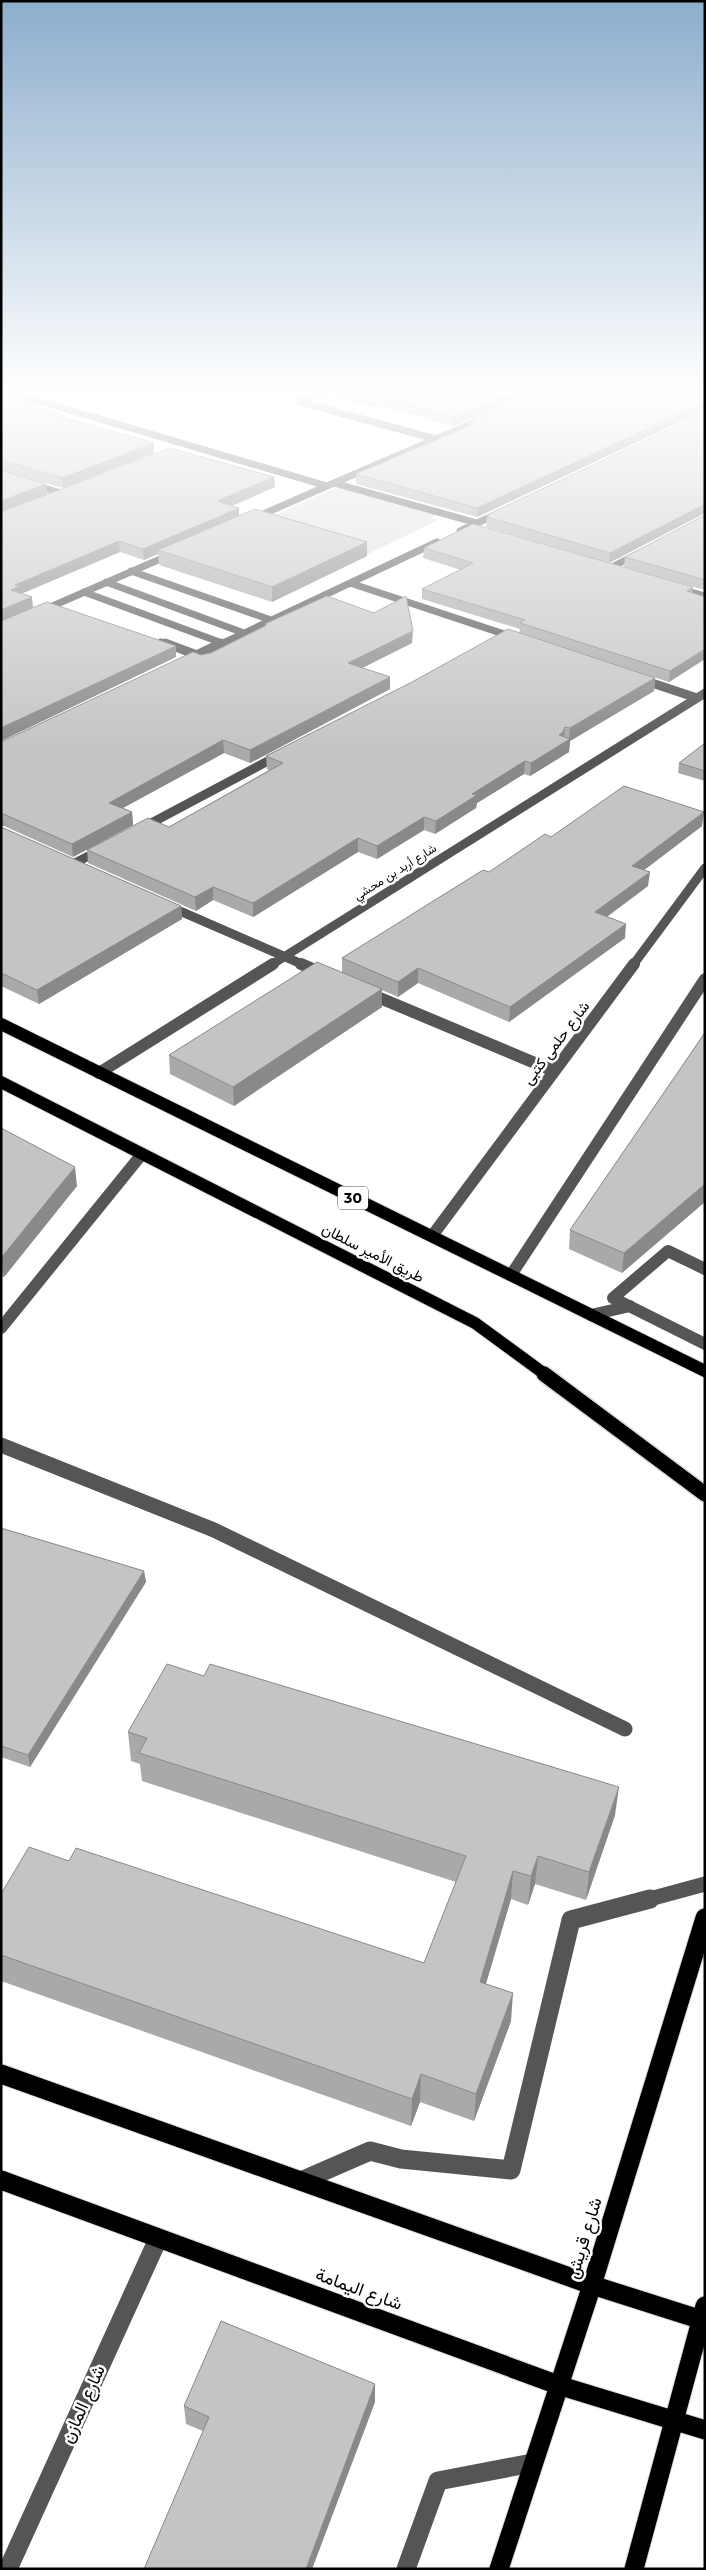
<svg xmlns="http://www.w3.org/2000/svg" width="706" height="2570" viewBox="0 0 706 2570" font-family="Montserrat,Vazirmatn,sans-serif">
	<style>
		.green { fill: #dcdcdc }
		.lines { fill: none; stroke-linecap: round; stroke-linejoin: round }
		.major-far2-casing { stroke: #dbdbdb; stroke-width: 14 }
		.major-far1-casing { stroke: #dbdbdb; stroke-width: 18 }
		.major-casing { stroke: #dbdbdb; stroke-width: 21 }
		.minor-far4 { stroke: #555; stroke-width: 7 }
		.minor-far3 { stroke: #555; stroke-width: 9 }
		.minor-far2 { stroke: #555; stroke-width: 12 }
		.minor-far1 { stroke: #555; stroke-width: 15 }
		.minor { stroke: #555; stroke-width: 19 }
		.major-far2 { stroke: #000; stroke-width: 12 }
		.major-far1 { stroke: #000; stroke-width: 15 }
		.major { stroke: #000; stroke-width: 19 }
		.wall { fill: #a9a9a9 }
		.shaded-wall { fill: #898989 }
		.building { fill: #c4c4c4; stroke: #898989 }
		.labels { text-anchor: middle; stroke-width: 5; stroke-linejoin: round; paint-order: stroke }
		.far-street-label { font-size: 12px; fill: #000; stroke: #fff }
		.shield { fill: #fff; stroke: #4c4c4c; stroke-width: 1 }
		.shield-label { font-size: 14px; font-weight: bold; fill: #000 }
		.street-label { font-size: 15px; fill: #000; stroke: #fff }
		.near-street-label { font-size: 18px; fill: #000; stroke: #fff }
	</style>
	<rect width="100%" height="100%" fill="#fff"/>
	<path class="green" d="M338,487l98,28 -6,3 8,2 -72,35 -107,-33z"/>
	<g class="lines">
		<defs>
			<path id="major-far2" d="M1,1024l704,347
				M1,1082l474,241 71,52"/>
			<path id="major-far1" d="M544,1374l161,120"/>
			<path id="major" d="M1,2074l591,211 113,36
				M1,2180l560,206 144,44
				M499,2569l93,-284 113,-367
				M634,2569l71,-263"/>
		</defs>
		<use href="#major-far2" class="major-far2-casing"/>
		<use href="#major-far1" class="major-far1-casing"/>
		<use href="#major" class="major-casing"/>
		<path class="minor-far4" d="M12,393l315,93 158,-68
			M323,393l-23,9 136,37
			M1,475l63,19
			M334,483l143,40
			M252,519l75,-33
			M460,531l41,-19
			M610,568l29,-15
			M131,571l140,49
			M106,582l138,51
			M350,583l166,55
			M677,588l28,8
			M84,592l138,51
			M41,611l133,-58
			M161,642l7,3
			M219,645l218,-103"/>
		<path class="minor-far3" d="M165,643l32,12
			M184,661l37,-18
			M640,679l57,19
			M140,829l141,-75
			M73,864l29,-15
			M166,905l138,60
			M271,965l434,-272
			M633,965l72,-97"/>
		<path class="minor-far2" d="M301,964l23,10
			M368,993l186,78
			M99,1073l174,-109
			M432,1236l202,-272
			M705,1269l-37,-18 -55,47 92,46
			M511,1275l194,-296
			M591,1315l39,-9
			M1,1328l141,-174"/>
		<path class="minor-far1" d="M1,1445l213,85 411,199
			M646,1900l59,-16"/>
		<path class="minor" d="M301,2181l69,-30 31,8 110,11 60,-250 79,-21
			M8,2569l150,-330
			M406,2569l32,-88 94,-18"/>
		<use href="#major-far2" class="major-far2"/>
		<use href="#major-far1" class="major-far1"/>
		<use href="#major" class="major"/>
	</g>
	<path class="wall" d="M336,393h194l-76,33 -77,-21 -5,2 -36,-10z
		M705,393v17l-228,107 -121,-33v-10l115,-49v-4z
		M1,395l29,8v2l37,13 87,35 -91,35 -52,-15 35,11 1,10 228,-7 -43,19 7,9 128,41 -95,46 -113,-37 -1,-11 -14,6 -24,-8 -98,41 11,15 143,38v11l-175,84z
		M705,412v101l-96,50 -123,-36 1,-12z
		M705,515v75l-81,-23 1,-10z
		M424,548l269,45 12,4v62l-36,23 -78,-25 64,21 -1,13 -84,50 -1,11 -39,24 -6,-2 -47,29 -1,5 -41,26 -11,-4 -47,29 -19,-7 -105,65 -40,-17 -17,11 -108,-48 -1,-13 82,-23 100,-57 -2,-1 -1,-13 253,-123 1,-4 -98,-30v-10l39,-19 -38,-12z
		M265,624l147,19 -50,25 28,21 -140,74 -26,-10 -101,55 9,4 1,13 -60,32 -69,-31h-3l1,-84 199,-87 10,-2 54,-27z
		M705,743v38l-27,-8 1,-10z
		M702,826l-58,44 4,16 -41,31 18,21 -116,84 -91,-39 -20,14 -16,-7v17l-148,99 -64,-32 -1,-19 173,-83v-14l209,-121z
		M1,827l180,79 1,13 -143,85 -38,-18z
		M704,1034l-82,239 -53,-24 1,-19z
		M1,1128l76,58 -73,91 -3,-1z
		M1,1528l143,43 2,11 -116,185 -29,-10z
		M128,1732l487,83 -29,85 -51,-16 -7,21 -17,-6 -25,85 25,37 -37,100 -54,-19 -9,24 -410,-145v-87l68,-33 355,102 32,-81 -314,-101 -2,-17 -9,-3z
		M375,2402l-63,167h-168l59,-138 -17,-7 -2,-18z"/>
	<path class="shaded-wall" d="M510,393h20l-76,33v-9z
		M377,396v9l-5,2v-9z
		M705,402v8l-228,107v-9z
		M154,443v10l-91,35 -1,-10z
		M274,477l1,10 -57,25 -1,-11z
		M46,484l1,10 -46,18v-11z
		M705,504v9l-96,50 1,-10z
		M239,508v10l-81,32v4l-14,6 -1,-11z
		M119,541l1,11 -99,42 -10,-4 4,-5z
		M367,542v14l-95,46v-15z
		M693,587l-1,11 -5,-7z
		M32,597l1,11 -32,14v-12z
		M413,631l-1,12 -64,32v-12z
		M176,646v11l-175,84v-13z
		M705,649v10l-36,23 1,-11z
		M390,677v12l-140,74v-13z
		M655,678l-1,13 -84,50 -1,11 -39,24 1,-13 28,-28 6,-8 -1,12h5l1,-11z
		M223,740l1,13 -114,62 -1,-12z
		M525,761l-1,13 -47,29 -1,5 -41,26 1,-13 36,-27z
		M132,812l1,13 -60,32 -1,-13z
		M704,812l-2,14 -71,54 1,-14z
		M1,813h1l2,13h-3z
		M424,817v13l-47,29v-13z
		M358,838v14l-105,65v-14z
		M650,872l-2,14 -54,40 1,-14z
		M213,887v13l-17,11 -1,-14z
		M181,906l1,13 -143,85 -2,-14z
		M626,924l-1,14 -116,84 1,-15z
		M418,968v15l-20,14v-15z
		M382,989v18l-148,99 -1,-19z
		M75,1167l2,19 -73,91 -3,-19z
		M705,1184v18l-83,71 2,-20z
		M144,1571l2,11 -116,185 -2,-12z
		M619,1787l-4,28 -29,85 3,-28z
		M538,1856l-3,28 -7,21 3,-29z
		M513,1871l-2,28 -33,111 2,-28z
		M513,1993l-2,28 -37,100 2,-27z
		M421,2074l-1,28 -9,24 1,-27z
		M375,2384v18l-63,167h-6z"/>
	<path class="building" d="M354,393h156l-56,24 -77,-21 -5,2z
		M537,393h168v9l-228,106 -121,-34 121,-51 -6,-2z
		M1,395l29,8 -3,1 39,12 -4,1 92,26 -92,35 -61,-18z
		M705,412v92l-95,49 -123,-36 2,-1 -2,-1z
		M170,448l104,29 -57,24 22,7 -96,41 -24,-8 -104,44 5,1 -9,4 21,7 -31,13v-98z
		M1,470l45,14 -45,17z
		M255,509l112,33 -95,45 -114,-37z
		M705,515v65l-80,-23z
		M473,524l220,63 -6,4 18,6v52l-35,22 -150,-48 5,-3 -103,-31 51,-26 -49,-15z
		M327,596l47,17 32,-17 7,35 -65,32 42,14 -140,73 -27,-10 -114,63 23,9 -60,32 -71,-31v-71l192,-90 8,3 10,-2 56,-28 -2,-1z
		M47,602l129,44 -175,82v-107z
		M508,629l147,49 -85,50 -5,-1 -2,5 -4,3 11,4 -39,24 -6,-2 -53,33 5,1 -41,26 -12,-4 -47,29 -19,-8 -105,65 -40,-16 -18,10 -108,-47 61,-32 21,9 114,-64 -17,-7 146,-74z
		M705,743v28l-26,-8z
		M624,786l80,26 -72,54 18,6 -55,40 31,12 -116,83 -92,-39 -20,14 -56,-24 141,-88 6,2 56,-38 6,3z
		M1,827l180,79 -144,84 -36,-17z
		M317,962l65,27 -149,98 -64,-32z
		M704,1034h1v150l-81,69 -54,-23z
		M1,1128l74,39 -74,91z
		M1,1528l143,43 -116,184 -27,-9z
		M167,1664l37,12 6,-12 409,123 -30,85 -51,-16 -7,20 -18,-5 -33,111 33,11 -37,101 -55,-20 -9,25 -411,-144v-18l1,-2 -1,-1v-40l28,-47 40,14 7,-13 348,115 42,-107 -327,-103 8,-15 -19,-6z
		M221,2321l154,63 -69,185h-162l65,-152 -25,-11z"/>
	<linearGradient id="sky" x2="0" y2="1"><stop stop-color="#8cadcc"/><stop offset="0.52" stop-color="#fff"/><stop offset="1" stop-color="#fff" stop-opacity="0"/></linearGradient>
	<rect width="706" height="753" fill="url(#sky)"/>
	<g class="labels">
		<g class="far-street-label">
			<text transform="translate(395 872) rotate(-32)" y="4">شارع أربد بن محشي</text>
		</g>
		<rect class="shield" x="338" y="1186.5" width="30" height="23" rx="4"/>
		<g class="shield-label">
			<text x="353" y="1203">30</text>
		</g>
		<g class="street-label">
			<text transform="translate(556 1043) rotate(-53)" y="5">شارع حلمى كتبى</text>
			<text transform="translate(373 1253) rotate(27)" y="5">طريق الأمير سلطان</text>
		</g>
		<g class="near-street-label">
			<text transform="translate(584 2238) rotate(-73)" y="6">شارع قريش</text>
			<text transform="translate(359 2289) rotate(20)" y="6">شارع اليمامة</text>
			<text transform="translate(83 2404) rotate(-66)" y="6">شارع المازن</text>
		</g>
	</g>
	<rect width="706" height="2570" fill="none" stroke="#000000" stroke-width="5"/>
</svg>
